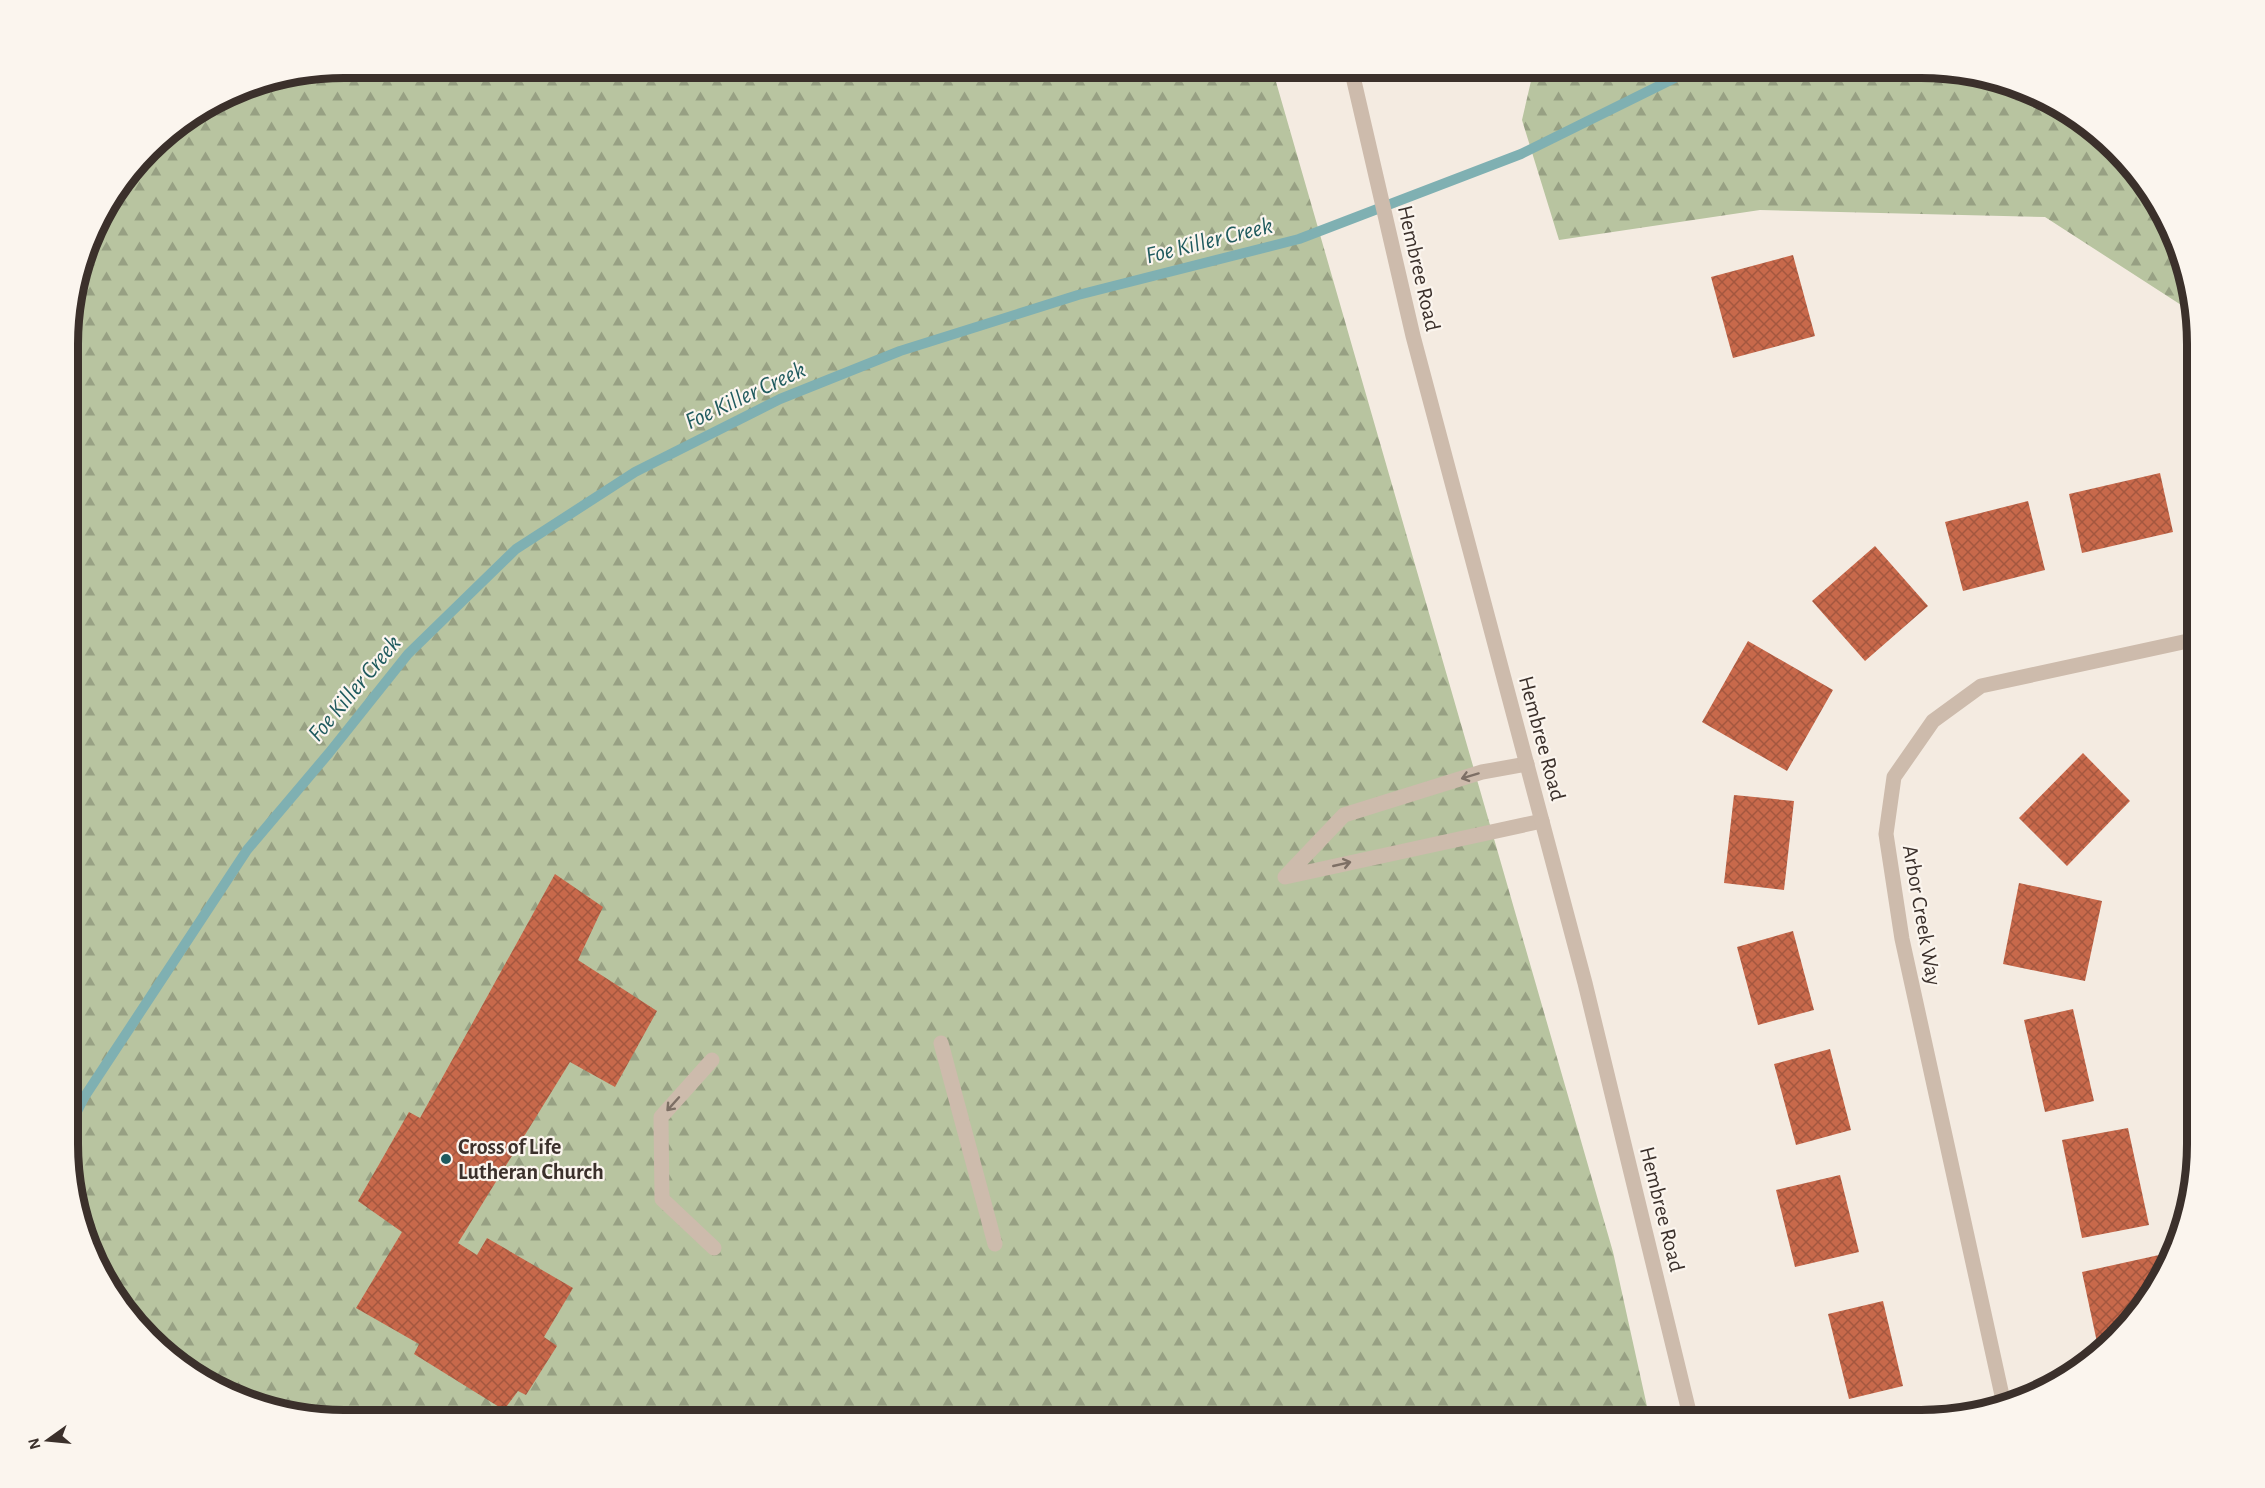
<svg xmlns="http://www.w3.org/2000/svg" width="2265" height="1488" viewBox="0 0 2265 1488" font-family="'Alegreya Sans',sans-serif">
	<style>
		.forest { fill: url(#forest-firs) }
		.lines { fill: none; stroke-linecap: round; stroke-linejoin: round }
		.stream { stroke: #7fb0b2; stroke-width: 10 }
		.building { fill: url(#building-cross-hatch) }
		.service { stroke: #cdbbac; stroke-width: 15 }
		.minor { stroke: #cdbbac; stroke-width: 15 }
		.tertiary { stroke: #cdbbac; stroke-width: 15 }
		.oneway { stroke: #7d6f65 }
		.poi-dot { fill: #1f5a5e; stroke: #fbf5ee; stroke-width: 2 }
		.labels { text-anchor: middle; stroke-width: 4.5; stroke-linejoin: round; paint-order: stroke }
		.street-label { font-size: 22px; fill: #3b302b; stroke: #fbf5ee }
		.poi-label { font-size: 22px; font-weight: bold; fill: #3b302b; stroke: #fbf5ee; text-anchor: start }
		.water-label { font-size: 24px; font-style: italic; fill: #1f5a5e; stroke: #fbf5ee }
		.rim { fill: none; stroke: #3b302b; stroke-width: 8 }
	</style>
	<defs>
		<pattern id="forest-firs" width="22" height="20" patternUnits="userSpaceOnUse" patternTransform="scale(1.5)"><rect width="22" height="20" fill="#b8c4a0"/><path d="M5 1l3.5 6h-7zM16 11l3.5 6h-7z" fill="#97a083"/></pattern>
		<pattern id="building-cross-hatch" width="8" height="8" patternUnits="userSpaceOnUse" patternTransform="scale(1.5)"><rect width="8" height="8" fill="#c8694b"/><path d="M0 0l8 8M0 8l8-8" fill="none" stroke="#a4573f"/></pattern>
	</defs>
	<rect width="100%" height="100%" fill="#f4ebe1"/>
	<path class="forest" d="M666,68h606l341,1184 37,168h-1306l-88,-14 -66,-32 -85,-92 -35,-103v-870l26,-87 60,-78 96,-58 25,-5z
		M1534,68h387l88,14 66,32 86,92 31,106 -147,-95 -285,-7 -201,30 -37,-120z"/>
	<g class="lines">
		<path class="stream" d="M70,1125l15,-29 162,-246 82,-97 79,-99 108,-105 119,-77 145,-73 120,-48 178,-56 221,-56 222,-85 174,-86"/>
	</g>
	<path class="building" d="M1793,255l22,81 -82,22 -22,-81z
		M2160,473l13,59 -91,21 -13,-59z
		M2028,501l17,69 -82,21 -18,-69z
		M1875,546l53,60 -63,55 -53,-60z
		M1748,641l85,49 -46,81 -85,-49z
		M2197,742v52h-1l-13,-48z
		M2083,753l47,48 -63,65 -48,-48z
		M1734,795l60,6 -10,89 -60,-7z
		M555,874l48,33 -25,53 79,51 -42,76 -45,-25 -112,181 19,12 10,-17 86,50 -29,49 13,9 -31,49 -8,-4 -14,19 -90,-56 5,-10 -63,-36 46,-76 -44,-31 51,-89 11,6z
		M2019,883l83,18 -17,80 -82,-17z
		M1793,931l21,79 -56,15 -21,-78z
		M2073,1009l21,92 -49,11 -21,-92z
		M1830,1049l21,81 -55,15 -22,-81z
		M2128,1128l21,97 -67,13 -20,-98z
		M1840,1175l19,77 -64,15 -19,-77z
		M2159,1255l4,17 -12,26 -53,49 -16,-75z
		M1883,1301l20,85 -54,13 -21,-85z
		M867,1417v3h-36v-2z"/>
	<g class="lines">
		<path class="service" d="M1285,877l59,-62 138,-43 45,-8
			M1285,877l257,-56
			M941,1043l54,201
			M712,1060l-51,57 1,82 52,49"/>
		<path class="minor" d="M2003,1400l-101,-461 -16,-105 8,-57 39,-56 48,-35 216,-47"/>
		<path class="tertiary" d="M1351,68l62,268 172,647 106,437"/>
	</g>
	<defs><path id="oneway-shaft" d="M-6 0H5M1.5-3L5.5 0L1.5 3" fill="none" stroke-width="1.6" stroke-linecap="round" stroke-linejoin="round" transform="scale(1.5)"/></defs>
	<g class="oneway">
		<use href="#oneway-shaft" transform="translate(1470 776) rotate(163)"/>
		<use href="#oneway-shaft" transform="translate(1342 864) rotate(-13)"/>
		<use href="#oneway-shaft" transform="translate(673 1104) rotate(132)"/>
	</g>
	<circle class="poi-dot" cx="446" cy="1159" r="6"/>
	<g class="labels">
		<g class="street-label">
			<text transform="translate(1420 268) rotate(77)" y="8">Hembree Road</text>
			<text transform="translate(1543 738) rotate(75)" y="8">Hembree Road</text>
			<text transform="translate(1923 915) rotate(80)" y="8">Arbor Creek Way</text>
			<text transform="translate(1663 1209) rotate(76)" y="8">Hembree Road</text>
		</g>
		<g class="poi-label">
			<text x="458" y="1154">Cross of Life<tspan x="458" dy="25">Lutheran Church</tspan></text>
		</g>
		<g class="water-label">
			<text transform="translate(1209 240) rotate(-14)" y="8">Foe Killer Creek</text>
			<text transform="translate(745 395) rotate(-25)" y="8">Foe Killer Creek</text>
			<text transform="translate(354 688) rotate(-50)" y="8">Foe Killer Creek</text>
		</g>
	</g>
	<path d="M0 0H2265V1488H0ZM344 78H1921A266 266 0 0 1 2187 344V1144A266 266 0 0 1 1921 1410H344A266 266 0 0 1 78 1144V344A266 266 0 0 1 344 78Z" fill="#fbf5ee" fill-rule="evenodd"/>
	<path class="rim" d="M344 78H1921A266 266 0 0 1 2187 344V1144A266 266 0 0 1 1921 1410H344A266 266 0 0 1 78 1144V344A266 266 0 0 1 344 78Z"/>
	<g transform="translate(48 1440) rotate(255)" stroke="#fbf5ee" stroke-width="4.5" paint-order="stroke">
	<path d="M0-4.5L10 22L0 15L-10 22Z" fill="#3b302b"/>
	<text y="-9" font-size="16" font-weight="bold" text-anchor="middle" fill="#3b302b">N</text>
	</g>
</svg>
